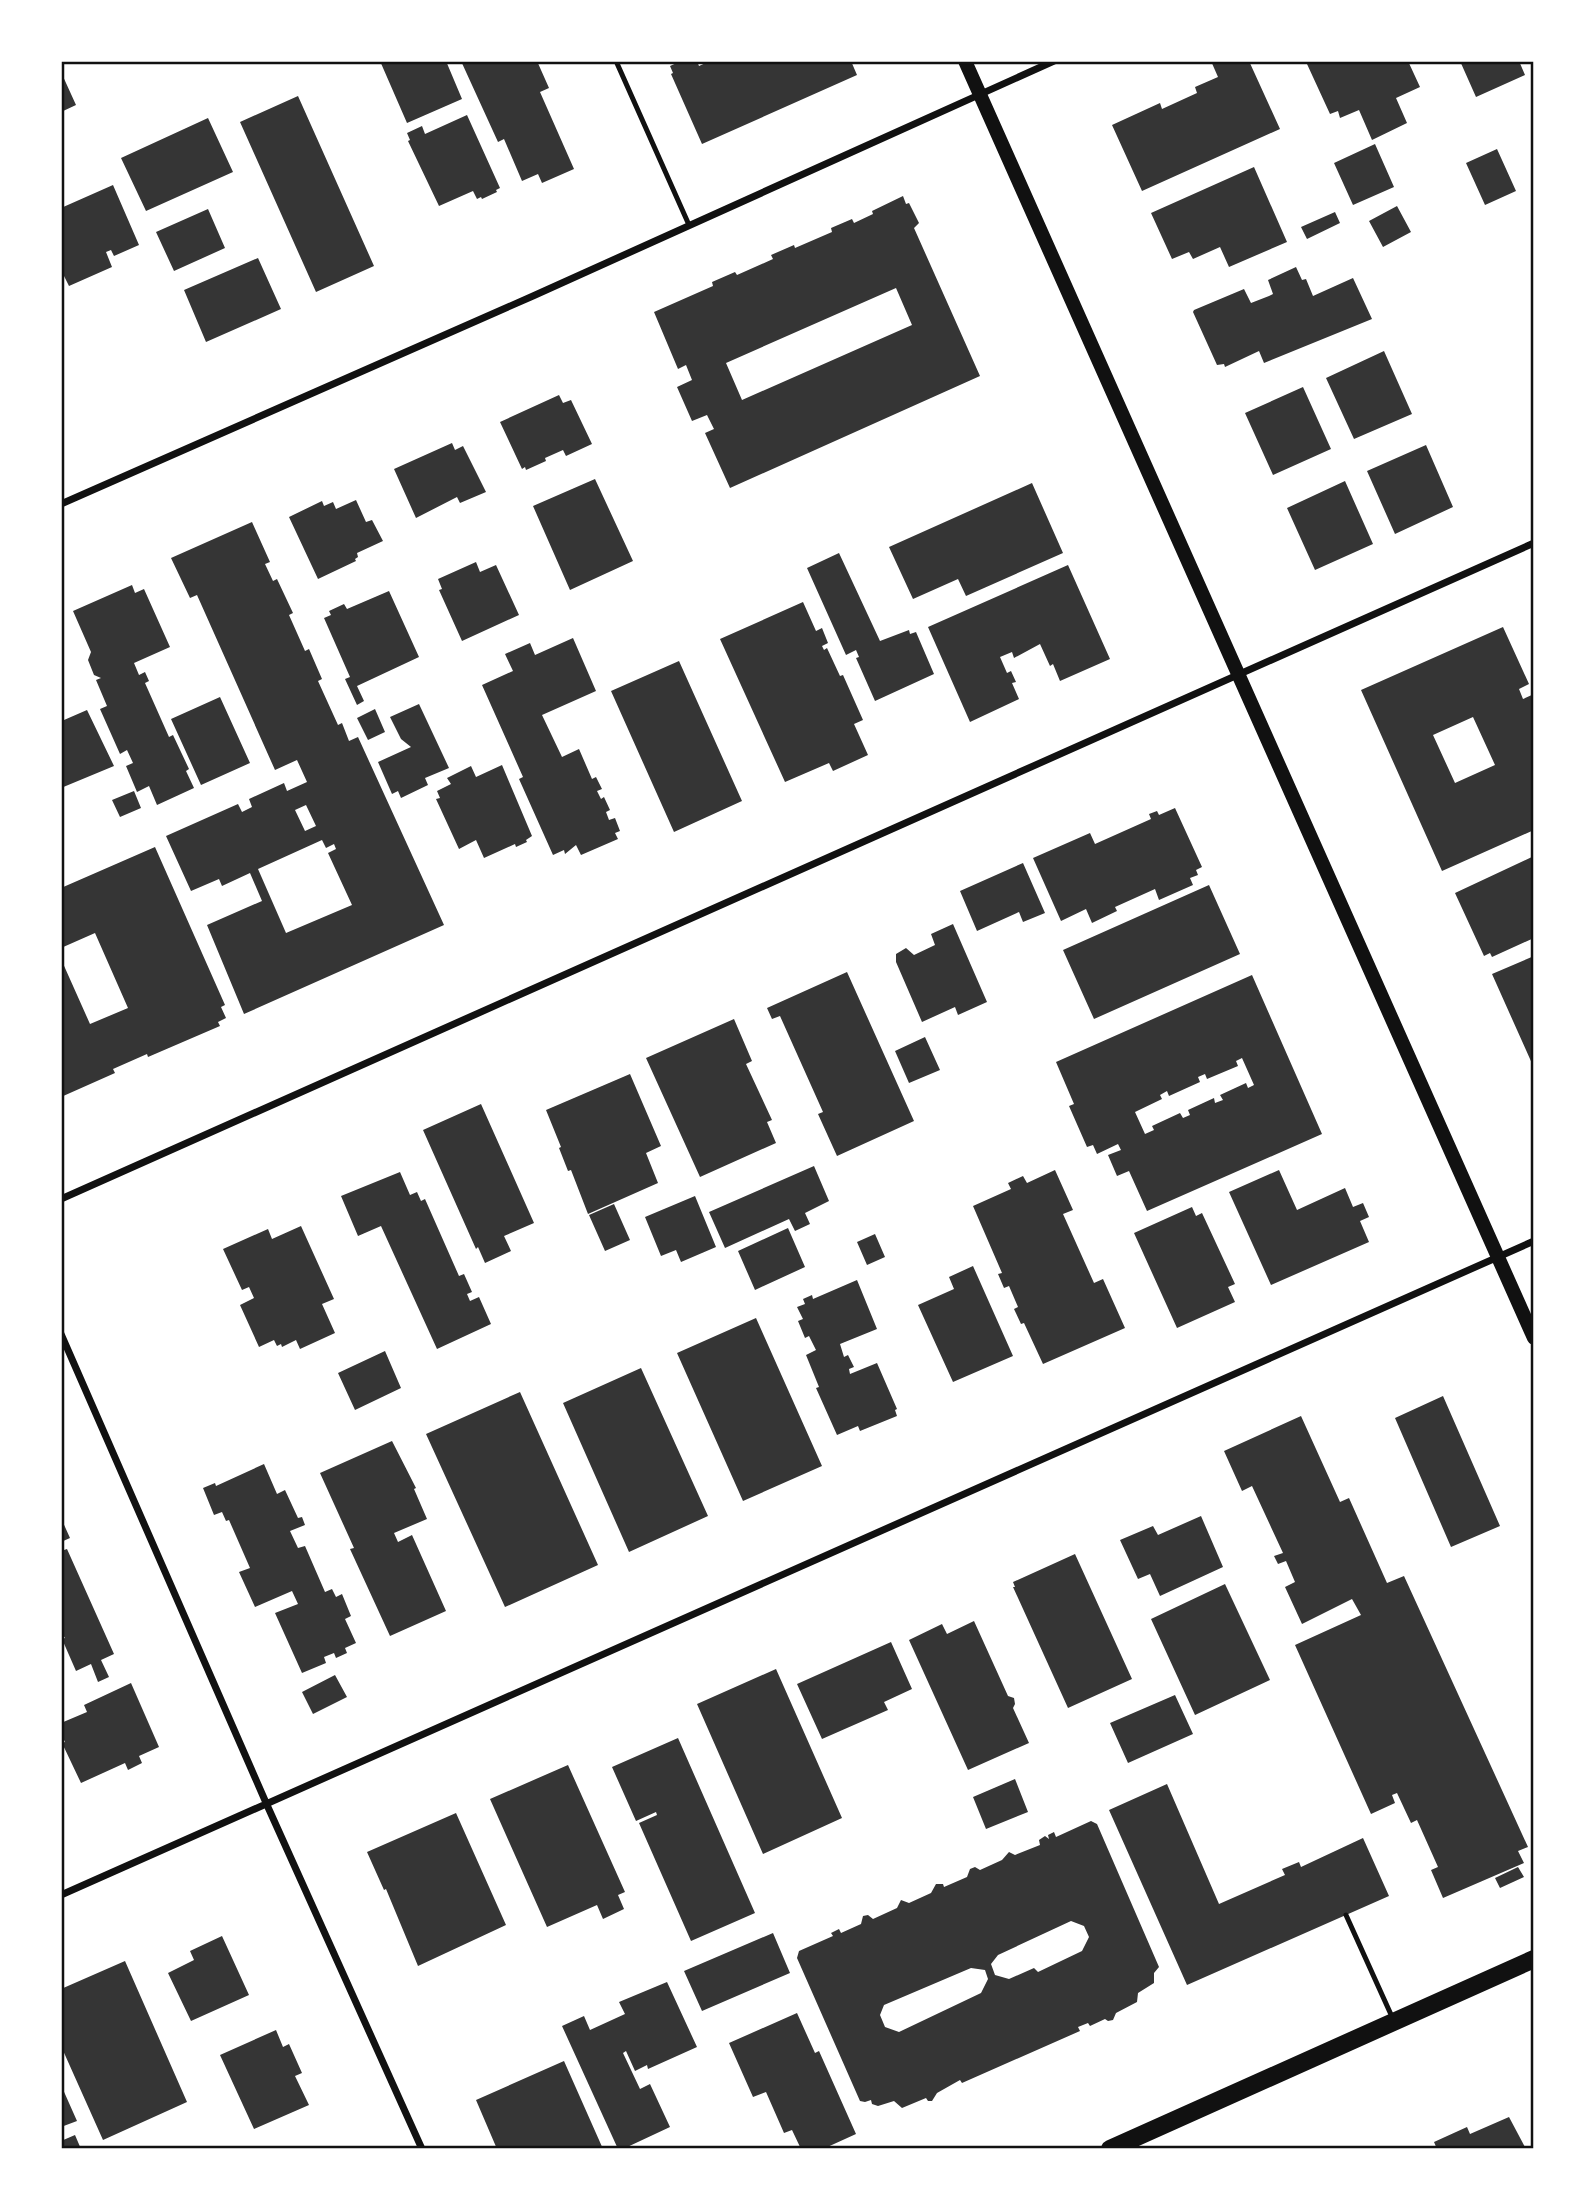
<svg xmlns="http://www.w3.org/2000/svg" width="1595" height="2210" viewBox="0 0 1595 2210" font-family="'Source Serif 4',serif">
	<style>
		.building { fill: #353535; fill-rule: evenodd }
		.lines { fill: none; stroke-linecap: round; stroke-linejoin: round }
		.service { stroke: #111; stroke-width: 5 }
		.minor { stroke: #111; stroke-width: 7 }
		.secondary { stroke: #111; stroke-width: 14 }
		.primary { stroke: #111; stroke-width: 18 }
		.neatline { fill: none; stroke: #111; stroke-width: 2.5 }
	</style>
	<rect width="100%" height="100%" fill="#fff"/>
	<path class="building" d="M380,61h66l16,38 -55,24z
		M461,61h76l12,27 -9,4 34,77 -32,14 -4,-9 -16,7 -18,-42 -6,3z
		M681,61h16l2,5 11,-5 11,2 130,-2 6,14 -155,69 -31,-70 2,-1 -3,-7z
		M1211,61h38l31,68 -138,62 -30,-66 48,-22 2,6 35,-16 -2,-6 23,-10z
		M1312,61h96l12,26 -24,11 11,25 -35,17 -13,-30 -19,8 -2,-7 -8,3 -23,-50z
		M1460,61h59l6,14 -49,22z
		M61,72l15,33 -15,7z
		M298,96l76,170 -58,26 -76,-170z
		M467,115l33,73 -4,2 1,2 -15,7 -1,-2 -4,2 -4,-8 -34,15 -31,-65 2,-1 -3,-7 15,-7 3,8z
		M208,118l25,54 -87,39 -25,-53z
		M1375,144l19,43 -41,18 -19,-42z
		M1497,149l19,42 -31,14 -19,-42z
		M1254,167l33,75 -58,25 -9,-20 -27,12 -4,-7 -17,7 -21,-46z
		M113,185l26,60 -25,11 -3,-6 -5,2 6,15 -43,19 -8,-16v-62z
		M903,196l3,8 3,-1 10,20 -5,5 66,148 -250,112 -25,-55 9,-4 -7,-14 -15,6 -15,-34 15,-7 -6,-15 -8,4 -24,-57 59,-26 -1,-4 23,-10 2,3 36,-16 -2,-4 23,-10 1,3 37,-16 -1,-4 21,-9 2,4 19,-9 -1,-3zM896,288l16,37 -170,75 -16,-37z
		M1397,206l14,26 -28,15 -14,-26z
		M208,209l17,39 -51,23 -18,-39z
		M1335,212l5,11 -33,16 -6,-12z
		M258,258l23,51 -75,33 -22,-52z
		M1296,267l6,13 4,-1 7,17 40,-18 19,41 -108,44 -5,-12 -34,16 -1,-3 -7,1 -24,-53 1,-2 50,-21 7,14 18,-7 4,-2 -5,-14z
		M1384,351l28,63 -58,25 -28,-61z
		M1303,387l28,62 -58,26 -28,-62z
		M559,395l4,8 8,-3 21,44 -26,12 -3,-6 -18,8 1,3 -20,9 -1,-3 -3,2 -22,-47z
		M452,443l3,7 8,-4 23,46 -26,11 -3,-6 -41,21 -22,-49z
		M1426,445l27,62 -58,27 -28,-63z
		M595,479l38,82 -63,29 -37,-84z
		M1345,481l28,63 -58,26 -28,-62z
		M1032,483l31,70 -97,43 -8,-17 -45,20 -24,-52z
		M356,500l10,22 6,-2 11,21 -26,12 1,4 -3,2 1,2 -38,18 -29,-62 33,-16 2,5 9,-4 3,7z
		M252,522l18,40 -5,2 8,17 4,-2 16,34 -4,2 16,36 4,-2 13,30 -4,2 20,44 4,-2 7,18 9,-4 86,188 -200,89 -37,-89 55,-24 -12,-28 -28,13 -3,-7 -28,12 -25,-55 72,-32 4,8 10,-5 -3,-8 35,-16 3,8 20,-9 -10,-22 -22,10 -78,-175 -7,3 -19,-40zM306,805l10,21 -11,5 -10,-21zM322,840l4,8 8,-4 2,5 -8,4 24,52 -66,28 -28,-64z
		M839,553l41,88 29,-11 1,4 6,-2 18,42 -59,27 -19,-43 3,-1 -3,-7 -10,5 -39,-87z
		M476,562l4,10 16,-7 23,50 -57,26 -23,-51 3,-1 -4,-10z
		M1068,565l42,94 -50,22 -7,-17 -3,2 -10,-22 -26,14 -2,-6 -12,5 7,16 4,-2 5,11 -4,1 7,16 -49,23 -42,-95z
		M132,585l3,8 9,-4 26,58 -36,16 5,12 6,-3 4,9 -4,2 24,54 4,-2 16,34 -3,2 8,17 -37,17 -8,-19 -12,6 -11,-26 7,-3 -6,-13 -7,4 -20,-45 7,-3 -11,-26 5,-2 -7,-3 -6,-15 3,-8 -18,-41z
		M389,591l30,66 -62,29 7,15 -7,4 -12,-26 5,-2 -26,-59 7,-3 -2,-4 15,-7 3,5z
		M803,602l13,29 6,-3 6,15 -6,3 2,4 3,-2 13,28 3,-1 20,45 -9,4 14,31 -35,16 -4,-8 -44,19 -65,-143z
		M1503,627l26,57 -10,5 4,10 11,-5v136l-92,41 -81,-181zM1473,717l22,48 -40,18 -22,-48z
		M573,638l23,53 -54,24 20,42 17,-8 13,30 4,-2 6,12 -5,2 4,8 3,-2 6,13 -4,2 3,8 6,-2 5,13 -5,2 3,6 -37,16 -5,-10 -11,9 -1,-4 -11,5 -34,-76 4,-2 -41,-92 31,-14 -8,-17 25,-11 5,12z
		M679,661l63,140 -68,31 -63,-141z
		M220,697l30,66 -49,22 -30,-66z
		M419,704l30,64 -24,10 3,7 -27,13 -3,-7 -6,3 -14,-32 33,-15 -10,-8 -11,-22z
		M375,709l10,23 -17,8 -11,-22z
		M87,710l27,56 -53,22v-75l3,7z
		M502,765l30,71 -6,4 1,2 -11,5 -1,-3 -31,14 -8,-18 -17,9 -23,-50 4,-1 -3,-7 14,-7 -4,-6 24,-12 5,11z
		M134,791l7,17 -21,9 -8,-17z
		M1175,808l27,59 -6,3 2,5 -8,3 3,7 -34,15 -4,-11 -40,18 2,4 -25,12 -6,-14 -25,12 -28,-63 57,-25 5,11 56,-25 -2,-5 8,-3 2,4z
		M155,847l70,158 -4,2 5,11 -8,4 2,4 -72,31 -1,-3 -34,15 2,4 -54,24v-138l29,65 38,-16 -33,-75 -34,15v-48h2l-2,-12z
		M1534,856v82l-42,19 -2,-4 -6,3 -29,-63z
		M1023,863l22,50 -22,9 -4,-10 -42,19 -17,-40z
		M1209,885l31,69 -146,65 -31,-69z
		M953,924l34,78 -29,13 -3,-8 -33,15 -26,-60v-8l10,-6 8,7 21,-10 -4,-11z
		M1534,956v112l-42,-94z
		M847,972l67,149 -77,35 -19,-42 5,-2 -43,-96 -8,3 -5,-11z
		M1252,975l70,159 -175,77 -18,-40 -12,5 -9,-21 13,-5 -3,-6 -21,10 -4,-9 -6,2 -18,-41 5,-2 -18,-42zM1242,1058l12,27 -6,3 -2,-5 -26,12 3,5 -8,3 -1,-5 -26,12 2,5 -7,3 -3,-5 -28,13 2,4 -9,4 -10,-22 27,-13 -2,-4 7,-4 2,5 31,-14 -2,-5 7,-3 2,5 31,-13 -2,-5z
		M734,1019l18,42 -6,3 26,56 -5,2 9,21 -76,34 -54,-119z
		M925,1037l15,33 -31,13 -14,-32z
		M630,1074l31,72 -15,7 12,30 -70,31 -17,-44 -3,1 -9,-23 2,-1 -15,-37z
		M481,1104l53,119 -30,13 7,15 -26,12 -7,-16 -2,2 -53,-119z
		M814,1166l15,35 -24,12 5,11 -15,7 -6,-12 -64,29 -16,-36z
		M1055,1170l18,40 -10,4 31,69 9,-4 22,49 -82,36 -19,-41 -3,1 -7,-15 4,-2 -9,-21 -5,2 -6,-14 4,-1 -29,-67 38,-17 -3,-6 15,-7 4,7z
		M1279,1170l18,40 48,-22 8,19 10,-4 6,14 -9,4 9,21 -98,43 -42,-93z
		M400,1172l10,23 7,-3 4,9 4,-2 34,77 5,-2 8,18 -5,2 3,7 9,-4 12,27 -54,25 -56,-123 -23,10 -17,-40z
		M695,1196l21,51 -35,15 -5,-12 -15,6 -16,-39z
		M614,1204l16,36 -25,11 -16,-36z
		M1192,1207l4,9 6,-3 33,71 -7,3 7,15 -58,26 -43,-95z
		M301,1226l33,73 -12,5 13,29 -35,16 -4,-9 -14,7 -1,-3 -4,2 -3,-6 -15,7 -19,-42 14,-7 -5,-11 -7,3 -19,-41 45,-20 4,10z
		M788,1228l17,39 -50,23 -17,-39z
		M875,1234l10,23 -18,8 -10,-23z
		M973,1266l40,90 -60,26 -35,-77 36,-16 -5,-12z
		M857,1280l20,49 -37,15 4,13 4,-2 6,12 -5,2 1,5 27,-11 20,46 -2,1 2,6 -37,15 -2,-5 -21,9 -21,-47 3,-1 -13,-32 10,-5 -7,-14 -4,2 -7,-17 5,-2 -6,-12 8,-3 -2,-5 9,-4 1,4z
		M756,1318l66,148 -79,35 -66,-148z
		M385,1351l16,37 -46,22 -17,-37z
		M641,1368l67,148 -79,36 -66,-149z
		M520,1392l78,173 -93,42 -79,-173z
		M1443,1396l57,130 -49,21 -56,-129z
		M1301,1416l39,86 9,-4 38,85 17,-7 124,271 -10,4 6,12 -81,35 -12,-28 7,-3 -21,-47 -6,3 -14,-30 -5,2 3,8 -24,11 -76,-169 66,-30 -9,-16 -50,25 -17,-37 10,-5 -9,-21 -8,3 -4,-8 9,-3 -31,-67 -10,5 -18,-40z
		M392,1441l24,47 -2,1 13,30 -33,14 4,9 14,-7 34,76 -56,25 -40,-87 4,-1 -34,-75z
		M264,1464l13,30 8,-4 13,28 4,-1 3,8 -15,6 8,17 7,-2 20,46 7,-3 4,8 6,-3 9,22 -6,3 11,24 -11,5 2,5 -11,5 -2,-5 -10,4 2,6 -24,10 -27,-60 23,-9 -6,-13 -37,16 -16,-35 11,-4 -21,-48 -3,1 -4,-9 -8,3 -11,-27 12,-5 1,3z
		M1201,1516l22,51 -63,29 -10,-22 -12,5 -18,-39 33,-14 5,9z
		M61,1518l9,20 -9,4z
		M67,1549l47,105 -13,6 8,17 -11,5 -7,-18 -15,7 -14,-32 3,-1 -4,-6v-81z
		M1075,1554l57,125 -64,29 -55,-121h2l-2,-5z
		M1225,1584l45,96 -75,35 -44,-96z
		M974,1621l34,75 6,2 1,6 -2,4 16,35 -61,27 -59,-130 33,-16 5,10z
		M891,1642l21,47 -28,13 4,8 -66,29 -25,-55z
		M776,1669l66,149 -79,36 -66,-150z
		M335,1675l12,22 -34,17 -11,-22z
		M131,1683l28,64 -20,9 3,7 -14,7 -3,-7 -44,20 -19,-40 3,-1 -4,-8v-11l26,-11 -3,-7z
		M1175,1695l18,39 -65,29 -18,-40z
		M678,1738l77,175 -64,28 -52,-118 18,-8 -1,-3 -20,9 -24,-54z
		M568,1765l57,127 -7,3 6,14 -21,10 -6,-14 -50,22 -57,-128z
		M1015,1779l13,33 -42,17 -13,-32z
		M1167,1784l52,120 66,-29 -3,-6 17,-7 2,5 62,-29 26,58 -202,89 -78,-175z
		M456,1813l50,112 -88,41 -32,-77 -2,1 -17,-38z
		M1091,1821l6,3 62,143 -5,6v10l-16,10 -1,9 -21,11 -3,7 -5,1 -3,-2 -15,7 -2,-3 -10,4 2,4 -118,52 -2,-3 -23,13 -5,8h-4l-2,-3 -24,10 -8,-7 -16,5 -6,-2 -1,-4 -6,2 -5,-1 -63,-143 2,-7 34,-15 -2,-3 8,-4 2,4 20,-9 2,-8 5,-1 5,4 24,-11 4,-8 8,3 22,-10 5,-9h7l1,3 23,-10 3,-8 5,-2 5,3 22,-10 7,-8 6,3 25,-10 -1,-5 6,-4 4,3 -1,-4 6,-3 2,5zM1071,1921l13,5 5,11 -7,14 -44,21 -4,-4 -25,11 -14,-4 -4,-11 7,-9zM971,1968l14,2 3,9 -7,14 -82,39 -14,-5 -5,-12 4,-10z
		M1518,1867l6,10 -24,11 -5,-10z
		M773,1933l17,40 -88,38 -18,-40z
		M222,1936l27,59 -58,26 -23,-48 26,-13 -4,-9z
		M125,1961l62,141 -84,38 -42,-94v-57z
		M667,1982l30,65 -49,22 -1,-4 -12,6 -9,-20 -3,2 17,36 10,-5 20,43 -47,22h-5l-56,-123 22,-10 6,14 35,-16 -6,-12z
		M797,2013l18,40 4,-2 37,83 -33,15h-22l-9,-19 -8,3 -18,-41 -13,5 -24,-54z
		M276,2030l7,17 6,-3 13,29 -7,3 14,29 -55,24 -34,-74z
		M564,2061l39,88h-106l-21,-49z
		M61,2085l16,36 -16,6z
		M1509,2117l17,32h-89l-3,-7 33,-15 3,7z
		M75,2135l6,14h-20v-8z"/>
	<g class="lines">
		<path class="service" d="M616,61l73,164
			M1346,1915l47,104"/>
		<path class="minor" d="M61,504l472,-208 521,-235
			M61,1199l1473,-656
			M61,1334l206,471 155,344
			M61,1895l1473,-654"/>
		<path class="secondary" d="M965,61l569,1277"/>
		<path class="primary" d="M1110,2149l424,-190"/>
	</g>
	<rect width="1595" height="2210" fill="none" stroke="#ffffff" stroke-width="126"/>
	<rect x="63" y="63" width="1469" height="2084" class="neatline"/>
</svg>
